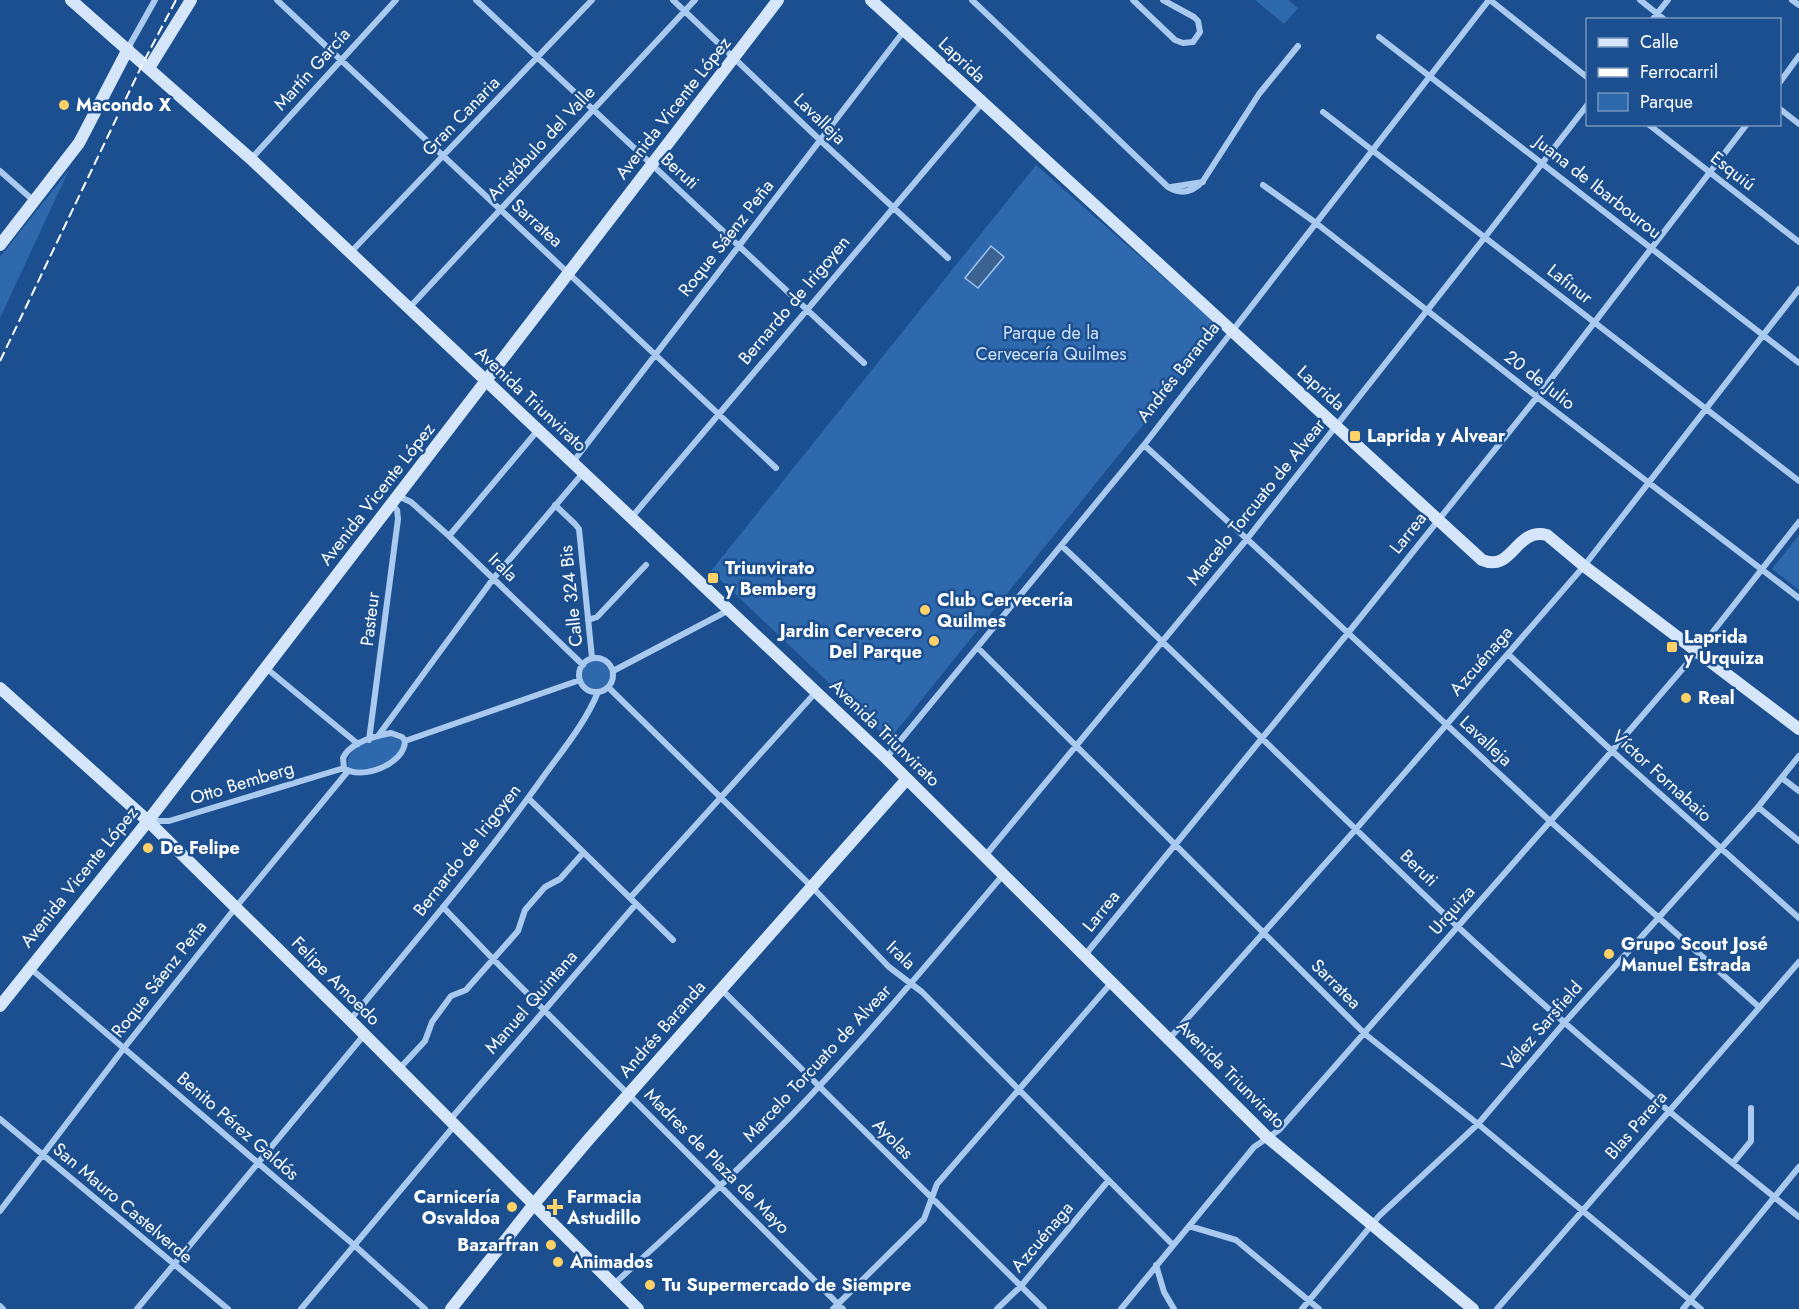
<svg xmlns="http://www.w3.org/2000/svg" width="1799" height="1309" viewBox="0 0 1799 1309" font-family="Jost,sans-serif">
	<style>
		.green { fill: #2e69ad }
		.water { fill: #3c6290; stroke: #9cc4f0; stroke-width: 1.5 }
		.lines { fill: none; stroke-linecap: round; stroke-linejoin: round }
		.street { stroke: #a9c9ee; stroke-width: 6 }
		.secondary { stroke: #d6e6fa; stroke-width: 12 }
		.rail { stroke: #fff; stroke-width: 2; stroke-dasharray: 10 4.5; stroke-linecap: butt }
		.poi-dot { fill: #ffd166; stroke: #1b4f8f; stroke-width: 2 }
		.labels { text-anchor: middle; stroke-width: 5; stroke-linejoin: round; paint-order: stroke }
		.street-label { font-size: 18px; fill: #fff; stroke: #1b4f8f }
		.poi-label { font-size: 18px; font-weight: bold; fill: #fff; stroke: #1b4f8f; text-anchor: start }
		.park-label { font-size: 18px; fill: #cfe3fa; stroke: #1b4f8f }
	</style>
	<rect width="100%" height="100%" fill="#1b4f8f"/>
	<path class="green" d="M1255,0h33l10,8 -14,16z
		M1036,165l185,163 -332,412 -178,-169z
		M69,170l-69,148v-61z
		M1799,535v55l-27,-21z
		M582 675a14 14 0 1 1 28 0a14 14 0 1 1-28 0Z
		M391,736l12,6c-2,4 -3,9 -6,12 -11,11 -35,19 -49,13 -4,-21 27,-28 43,-31z"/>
	<path class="water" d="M991,246l13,11 -26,31 -13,-10z"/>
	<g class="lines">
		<path class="street" d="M277,0l499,468
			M476,0l388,363
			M673,0l148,141 127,117
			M972,0l196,187c13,8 25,5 35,-6l56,-87 39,-48
			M1133,0l42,40 8,3 10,-1 7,-10 -2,-11 -4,-4 -31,-17
			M1490,0l98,78
			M1640,0l25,20
			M1792,0l7,5
			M1652,20l16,-20
			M1379,37l420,326
			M128,48l27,-48
			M1780,82l19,-26
			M1780,109l19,15
			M1323,112l476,369
			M1648,124l151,118
			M251,159l145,-159
			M0,171l34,30
			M1263,185l53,38 221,174 262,201
			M1171,187l32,-5
			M351,252l241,-252
			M409,308l286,-308
			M1144,445l103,94 303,282 209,186
			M573,462l331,-431
			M398,496l13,6 38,34 134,129
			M555,505l20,19 4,5 13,129
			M631,518l351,-415
			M449,536l89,-106
			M1062,546c133,125 261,254 394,379 109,102 226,198 343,292
			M588,620l9,-3 49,-52
			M978,648l387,386 113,90 223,185
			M1508,654l104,97 187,167
			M579 675a17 17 0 1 1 34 0a17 17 0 1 1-34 0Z
			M266,668l92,76
			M613,671l116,-61
			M608,687l205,201 76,79 33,25 251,253
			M391,733l11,4 3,4c0,23 -44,40 -61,27l-1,-10c7,-16 32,-22 48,-25z
			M378,736l115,-157 90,-106
			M369,740l29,-221 -1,-9 -5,-5
			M405,741l175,-61
			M886,758l258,-313 345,-445
			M1782,778l17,13
			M528,798l145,142
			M1758,807l41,34
			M151,821h18l175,-53
			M985,856l262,-317 238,-302 103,-133
			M630,898l186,-206
			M443,907l50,52 350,350
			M1085,955l263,-322 189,-236 210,-273
			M30,968l324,277 71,64
			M722,990l322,319
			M350,1020c65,-79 132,-157 191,-240 20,-28 44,-56 57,-88
			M1169,1039l187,-210 228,-263 215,-277
			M399,1069l26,-28 7,-19 19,-26 15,-6 52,-59 7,-21 20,-23 15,-8 23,-26
			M0,1119l228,190
			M449,1121l187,-217
			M1733,1163l18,-22v-33
			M0,1211l124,-163 112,-141 112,-136
			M1189,1226l47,14 83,69
			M1156,1265l8,27 10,17
			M614,1284c67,-61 135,-123 197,-189 67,-71 129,-146 192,-220
			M0,1306l3,3
			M137,1309l227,-274
			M301,1309l153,-183
			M833,1309l91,-90 13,-35 175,-202
			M997,1309l24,-23 87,-105
			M1121,1309l133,-162 25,-17 333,-379 85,-99 102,-130
			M1302,1309l77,-93 99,-92 87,-102 193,-215 41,-51
			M1497,1309l302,-347
			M1683,1309l116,-142"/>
		<path class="secondary" d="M71,0l180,159 635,599 381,379 206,172
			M871,0l611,560c31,13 33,-33 65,-25l37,31 215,163
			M149,68l42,-68
			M0,245l79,-102 49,-94
			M0,688l148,133 202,199 288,289
			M0,1006l148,-185 630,-821
			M451,1309l83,-105 55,-65 318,-360"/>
		<path class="rail" d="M0,361l143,-298 33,-63"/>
	</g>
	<g class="poi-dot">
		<circle cx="64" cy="105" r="6"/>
		<rect x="1349" y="430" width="12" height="12" rx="3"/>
		<rect x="707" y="572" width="12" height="12" rx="3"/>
		<circle cx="925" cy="610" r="6"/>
		<circle cx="934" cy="641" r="6"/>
		<rect x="1666" y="641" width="12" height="12" rx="3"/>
		<circle cx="1686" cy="698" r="6"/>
		<circle cx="148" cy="848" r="6"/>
		<circle cx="1609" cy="954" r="6"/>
		<circle cx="512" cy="1207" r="6"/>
		<path d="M552 1198h6v6h6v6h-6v6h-6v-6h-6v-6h6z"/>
		<circle cx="551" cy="1245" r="6"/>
		<circle cx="558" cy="1262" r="6"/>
		<circle cx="650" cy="1285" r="6"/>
	</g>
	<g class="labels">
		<g class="street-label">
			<text transform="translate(962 60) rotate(43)" y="6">Laprida</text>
			<text transform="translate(312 69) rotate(-48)" y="6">Martín García</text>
			<text transform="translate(673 108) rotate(-52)" y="6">Avenida Vicente López</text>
			<text transform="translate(461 116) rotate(-46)" y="6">Gran Canaria</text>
			<text transform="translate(820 119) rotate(44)" y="6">Lavalleja</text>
			<text transform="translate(541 143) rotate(-47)" y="6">Aristóbulo del Valle</text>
			<text transform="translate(680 171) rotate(42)" y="6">Beruti</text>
			<text transform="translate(1733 171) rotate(38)" y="6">Esquiú</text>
			<text transform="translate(1598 187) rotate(38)" y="6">Juana de Ibarbourou</text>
			<text transform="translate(537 223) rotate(42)" y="6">Sarratea</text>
			<text transform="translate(726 238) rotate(-52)" y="6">Roque Sáenz Peña</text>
			<text transform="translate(1570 284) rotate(38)" y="6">Lafinur</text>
			<text transform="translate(794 300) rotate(-50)" y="6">Bernardo de Irigoyen</text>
			<text transform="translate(1178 372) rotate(-52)" y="6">Andrés Baranda</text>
			<text transform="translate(1540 380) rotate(38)" y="6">20 de Julio</text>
			<text transform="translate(1321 388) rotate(42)" y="6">Laprida</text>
			<text transform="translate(531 399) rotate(43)" y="6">Avenida Triunvirato</text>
			<text transform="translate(377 494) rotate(-52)" y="6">Avenida Vicente López</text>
			<text transform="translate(1256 502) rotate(-51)" y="6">Marcelo Torcuato de Alvear</text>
			<text transform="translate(1408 533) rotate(-52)" y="6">Larrea</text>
			<text transform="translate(503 567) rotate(44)" y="6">Irala</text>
			<text transform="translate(571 596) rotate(-96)" y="6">Calle 324 Bis</text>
			<text transform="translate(370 619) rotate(-83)" y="6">Pasteur</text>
			<text transform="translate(1481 661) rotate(-49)" y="6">Azcuénaga</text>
			<text transform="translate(885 733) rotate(44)" y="6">Avenida Triunvirato</text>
			<text transform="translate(1486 741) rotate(43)" y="6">Lavalleja</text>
			<text transform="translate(1662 776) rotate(42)" y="6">Víctor Fornabaio</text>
			<text transform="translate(242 783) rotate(-17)" y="6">Otto Bemberg</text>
			<text transform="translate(467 850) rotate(-52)" y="6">Bernardo de Irigoyen</text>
			<text transform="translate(1419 868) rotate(44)" y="6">Beruti</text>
			<text transform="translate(79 877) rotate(-51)" y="6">Avenida Vicente López</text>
			<text transform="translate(1452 910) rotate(-49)" y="6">Urquiza</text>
			<text transform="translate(1101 911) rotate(-51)" y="6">Larrea</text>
			<text transform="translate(901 955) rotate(43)" y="6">Irala</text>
			<text transform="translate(159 979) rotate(-52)" y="6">Roque Sáenz Peña</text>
			<text transform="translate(336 981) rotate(45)" y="6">Felipe Amoedo</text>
			<text transform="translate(1336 984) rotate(45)" y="6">Sarratea</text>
			<text transform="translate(531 1002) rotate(-49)" y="6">Manuel Quintana</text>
			<text transform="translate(1542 1026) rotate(-49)" y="6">Vélez Sarsfield</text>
			<text transform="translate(662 1029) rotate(-49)" y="6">Andrés Baranda</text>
			<text transform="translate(817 1063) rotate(-47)" y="6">Marcelo Torcuato de Alvear</text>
			<text transform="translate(1231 1074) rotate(45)" y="6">Avenida Triunvirato</text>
			<text transform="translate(1636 1125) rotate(-49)" y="6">Blas Parera</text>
			<text transform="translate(238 1126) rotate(41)" y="6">Benito Pérez Galdós</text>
			<text transform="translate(893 1139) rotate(45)" y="6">Ayolas</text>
			<text transform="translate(717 1161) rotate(45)" y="6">Madres de Plaza de Mayo</text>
			<text transform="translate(123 1203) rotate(40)" y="6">San Mauro Castelverde</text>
			<text transform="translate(1042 1237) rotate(-50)" y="6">Azcuénaga</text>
		</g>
		<g class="poi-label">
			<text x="76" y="111">Macondo X</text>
			<text x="1367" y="442">Laprida y Alvear</text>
			<text x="725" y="574">Triunvirato<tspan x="725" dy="21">y Bemberg</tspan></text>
			<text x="937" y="606">Club Cervecería<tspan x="937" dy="21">Quilmes</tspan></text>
			<text x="922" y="637" text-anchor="end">Jardin Cervecero<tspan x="922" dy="21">Del Parque</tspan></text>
			<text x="1684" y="643">Laprida<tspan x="1684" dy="21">y Urquiza</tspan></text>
			<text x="1698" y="704">Real</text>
			<text x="160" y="854">De Felipe</text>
			<text x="1621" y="950">Grupo Scout José<tspan x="1621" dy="21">Manuel Estrada</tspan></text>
			<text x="500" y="1203" text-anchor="end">Carnicería<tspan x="500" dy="21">Osvaldoa</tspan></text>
			<text x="567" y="1203">Farmacia<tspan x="567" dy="21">Astudillo</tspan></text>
			<text x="539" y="1251" text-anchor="end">Bazarfran</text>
			<text x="570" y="1268">Animados</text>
			<text x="662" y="1291">Tu Supermercado de Siempre</text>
		</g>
		<g class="park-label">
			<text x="1051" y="339">Parque de la<tspan x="1051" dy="21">Cervecería Quilmes</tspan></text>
		</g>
	</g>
	<rect x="1586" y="18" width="195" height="108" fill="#1b4f8f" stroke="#7695bc" stroke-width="1.5"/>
	<rect x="1598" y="38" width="30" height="9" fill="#d6e6fa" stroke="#7695bc" stroke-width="1.5"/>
	<text x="1640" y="48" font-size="18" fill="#ffffff">Calle</text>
	<rect x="1598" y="68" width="30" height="9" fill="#ffffff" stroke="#7695bc" stroke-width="1.5"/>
	<text x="1640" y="78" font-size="18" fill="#ffffff">Ferrocarril</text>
	<rect x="1598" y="93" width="30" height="18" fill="#2e69ad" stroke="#7695bc" stroke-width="1.5"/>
	<text x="1640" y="108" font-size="18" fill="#ffffff">Parque</text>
</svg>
